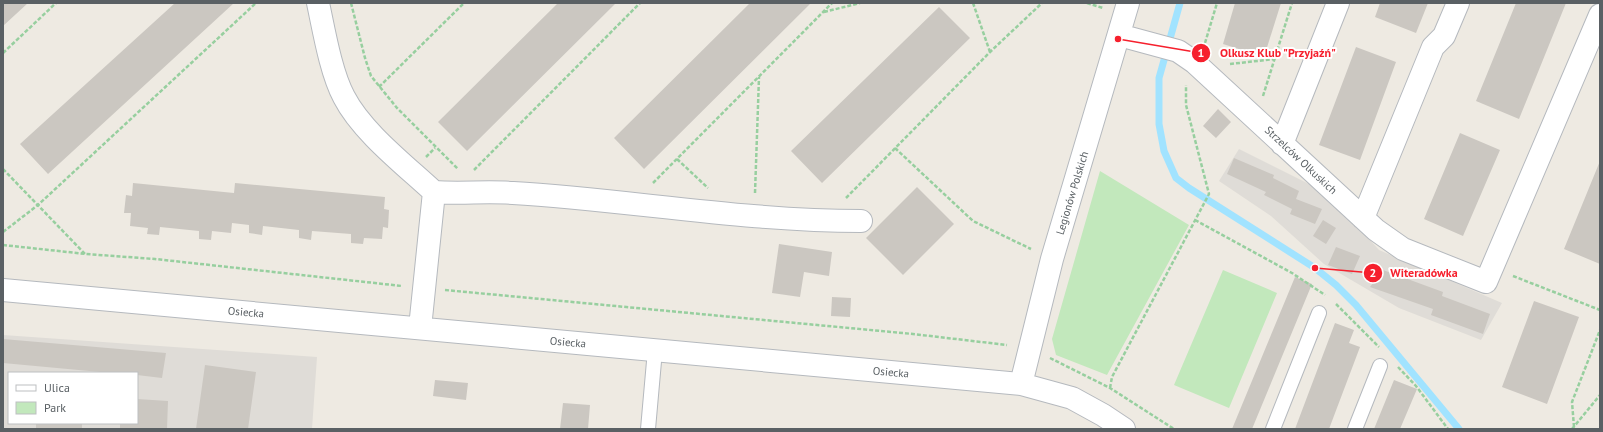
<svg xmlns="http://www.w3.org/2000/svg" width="1603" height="432" viewBox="0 0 1603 432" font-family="'PT Sans',sans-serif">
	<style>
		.industrial { fill: #dfdcd7; fill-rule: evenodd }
		.green { fill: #c2e8bc }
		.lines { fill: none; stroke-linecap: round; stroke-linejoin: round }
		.stream { stroke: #a1e3ff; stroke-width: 7 }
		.building { fill: #cbc7c1 }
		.service-casing { stroke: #b5b9be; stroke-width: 16 }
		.minor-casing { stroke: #b5b9be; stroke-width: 24 }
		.path { stroke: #97cf9f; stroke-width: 2.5; stroke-dasharray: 4 2; stroke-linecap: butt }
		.service { stroke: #fff; stroke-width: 14 }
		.minor { stroke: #fff; stroke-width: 22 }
		.labels { text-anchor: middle; stroke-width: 4; stroke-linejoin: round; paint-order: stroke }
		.street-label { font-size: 11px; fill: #5a6064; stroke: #fff }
		.leader { fill: none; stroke: #f6202d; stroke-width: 1.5 }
		.callout-dot { fill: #f6202d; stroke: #fff; stroke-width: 1.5 }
		.mark-label { font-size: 12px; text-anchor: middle; font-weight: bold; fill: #fff }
		.callout-label { font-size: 12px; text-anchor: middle; font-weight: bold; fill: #f6202d; stroke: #fff; stroke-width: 4; stroke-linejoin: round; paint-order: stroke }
	</style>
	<rect width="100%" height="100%" fill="#eeeae2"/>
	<path class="industrial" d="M1239,149l88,44 52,57 123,53 -21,37 -82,-32 -75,-44 -53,-48 -52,-35z
		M3,335l314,22 -5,72h-309zM9,373h128v50h-128z"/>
	<path class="green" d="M1100,171l89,54 -82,150 -51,-20 -4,-16z
		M1223,270l54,23 -48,115 -55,-23z"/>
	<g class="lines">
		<path class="stream" d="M1180,3l-21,75v46l5,27 12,27 13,10 126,80 21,17 20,20 103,124"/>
	</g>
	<path class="building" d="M3,3h25l-25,23z
		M175,3h59l-186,171 -28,-30z
		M558,3h58l-149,148 -29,-29z
		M750,3h61l-167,166 -30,-31z
		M1235,3h46l-17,54 -41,-13z
		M1380,3h48l-12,30 -41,-16z
		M1516,3h50l-47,116 -43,-18z
		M939,7l31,31 -148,145 -31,-32z
		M1356,47l40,15 -36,98 -41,-15z
		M1218,109l13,13 -15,16 -13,-12z
		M1460,133l40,17 -37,86 -39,-17z
		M1234,158l40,17 -1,3 26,13 -3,8 26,10 -7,15 -25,-10 2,-5 -28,-14 2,-3 -39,-18z
		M1600,161v103l-36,-15z
		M133,183l101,10 1,-10 150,14 -1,12 5,1 -1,18 -5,-1 -1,12 -18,-1 -1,6 -12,-1v-9l-39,-3 -1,9 -12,-2v-8l-36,-4 -1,9 -13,-2v-8l-17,-2 -1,10 -19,-2 -1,9 -12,-1v-8l-39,-4 -1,8 -12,-1 1,-6 -18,-2 1,-13h-7l2,-18 6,1z
		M917,187l37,37 -51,51 -37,-37z
		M1323,220l13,8 -10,16 -13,-8z
		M779,244l53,8 -3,24 -25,-4 -4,25 -28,-4z
		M1336,247l24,9 -8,18 -24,-9z
		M1383,270l60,22 -1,4 48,18 -7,20 -52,-19 2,-6 -63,-22z
		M1295,277l17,7 -60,145h-20z
		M832,297l19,1 -1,19 -19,-1z
		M1534,301l45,16 -32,87 -45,-17z
		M1335,323l19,7 -5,13 11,4 -31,82h-34z
		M3,339l163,14 -4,25 -25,-3v-2h-26l-108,-10z
		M205,365l51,7 -8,57h-52z
		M435,380l33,3 -2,17 -33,-4z
		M1394,380l23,9 -17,40h-26z
		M137,399l31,2 -1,28h-47v-6h17z
		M563,403l27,2 -2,24h-28z
		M36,423h46v6h-46z"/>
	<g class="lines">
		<defs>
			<path id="service" d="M648,429l7,-79
				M1273,429l46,-116
				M1355,429l25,-63"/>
			<path id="minor" d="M318,3c6,28 13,70 26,94 18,35 61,68 90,95 26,2 53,-1 79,1 116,7 231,28 348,28
				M1119,35l59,16 16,11 182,168 27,19 83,33 114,-267
				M1282,144l56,-141
				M1363,218l70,-171 11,-11 14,-33
				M3,290l1018,94 51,14 31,17 21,14
				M420,328l14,-136
				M1021,384l31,-125 76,-256"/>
		</defs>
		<use href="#service" class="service-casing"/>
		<use href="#minor" class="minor-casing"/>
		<path class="path" d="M351,3l14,55 6,18 26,32 61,61
			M973,3l17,49
			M1087,3l16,5
			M824,12l36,-9
			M1205,43l12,-40
			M3,53l53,-50
			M1230,64l45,-5
			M379,87l85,-84
			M1263,96l29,-93
			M895,148l78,73 58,28
			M426,157l9,-9
			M677,159l31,29
			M3,169l82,85
			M474,170l166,-167
			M653,183l179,-180
			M755,193l4,-116
			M846,198l144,-146 52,-49
			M1195,220l97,53 33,22
			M3,232l35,-27 218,-202
			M3,245l83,9 69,5 247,27
			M1513,276l87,34
			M445,290l468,44 94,11
			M1336,304l43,43
			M1050,358l60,30 64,41
			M1398,367l18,19 32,43
			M1110,388l2,-11 97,-183 -23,-89v-20
			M1574,427l-2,-25 28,-72
			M1572,429l28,-34"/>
		<use href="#service" class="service"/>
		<use href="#minor" class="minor"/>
	</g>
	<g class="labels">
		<g class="street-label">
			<text transform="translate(1301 160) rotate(43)" y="4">Strzelców Olkuskich</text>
			<text transform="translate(1072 193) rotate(-73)" y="4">Legionów Polskich</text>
			<text transform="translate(246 312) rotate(5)" y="4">Osiecka</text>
			<text transform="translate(568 342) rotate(5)" y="4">Osiecka</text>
			<text transform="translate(891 372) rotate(5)" y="4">Osiecka</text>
		</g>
	</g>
	<path class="leader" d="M1118 39L1201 53M1315 268L1373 273"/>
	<g class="callout-dot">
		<circle cx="1118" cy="39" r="4"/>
		<circle cx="1315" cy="268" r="4"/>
		<circle cx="1201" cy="53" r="10"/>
		<circle cx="1373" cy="273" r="10"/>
	</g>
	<g class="mark-label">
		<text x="1201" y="57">1</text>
		<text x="1373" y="277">2</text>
	</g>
	<g class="callout-label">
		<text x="1278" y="57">Olkusz Klub "Przyjaźń"</text>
		<text x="1424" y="277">Witeradówka</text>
	</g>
	<rect width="1603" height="432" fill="none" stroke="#5a6064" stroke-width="8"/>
	<rect x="8" y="372" width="130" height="52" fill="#ffffff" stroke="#bdbfc1"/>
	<rect x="16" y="385" width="20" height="6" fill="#ffffff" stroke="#bdbfc1"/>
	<text x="44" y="392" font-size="12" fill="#5a6064">Ulica</text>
	<rect x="16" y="402" width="20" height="12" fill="#c2e8bc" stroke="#bdbfc1"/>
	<text x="44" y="412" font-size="12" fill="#5a6064">Park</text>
</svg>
